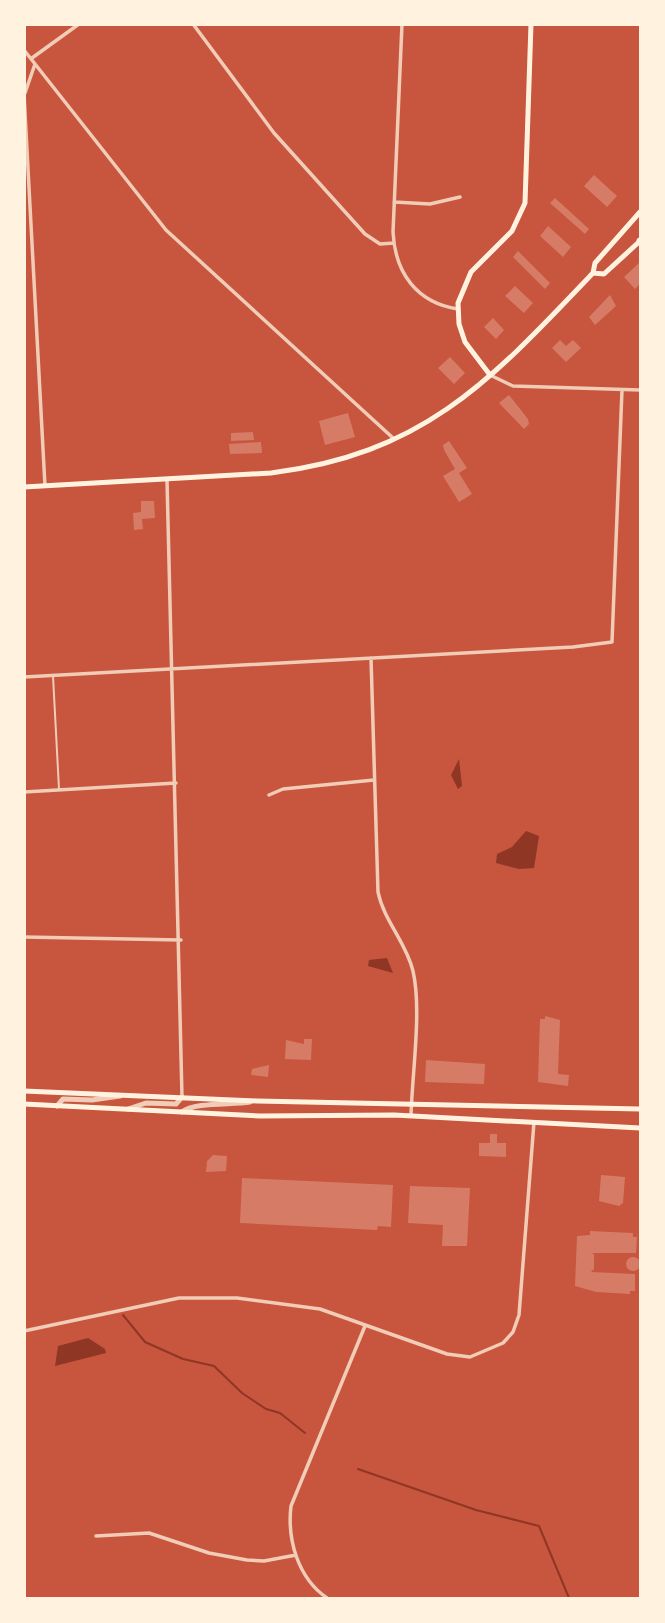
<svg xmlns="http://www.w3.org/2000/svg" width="665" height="1623" viewBox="0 0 665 1623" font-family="'Archivo Narrow',sans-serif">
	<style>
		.water { fill: #8f3625 }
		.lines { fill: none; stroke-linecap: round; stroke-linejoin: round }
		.stream { stroke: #8f3625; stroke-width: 2 }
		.building { fill: #d67c66 }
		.service { stroke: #f1ccb7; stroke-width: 2 }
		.minor { stroke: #f1ccb7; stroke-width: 3.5 }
		.tertiary { stroke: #f1ccb7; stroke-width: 5 }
		.secondary { stroke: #fff3e0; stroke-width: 5 }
		.motorway { stroke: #fff3e0; stroke-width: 7 }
	</style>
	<rect width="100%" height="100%" fill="#c8553d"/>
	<path class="water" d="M459,759l3,27 -4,3 -7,-14z
		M526,831l13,5 -5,32 -15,1 -23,-6 1,-9 15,-7z
		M387,958l6,15 -25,-7 1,-6z
		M88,1338l17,11 1,4 -51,13 3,-20z"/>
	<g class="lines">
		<path class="stream" d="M123,1315l22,27 38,17 31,7 28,27 24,16 14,4 25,20
			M358,1469l118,41 63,16 30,72"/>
	</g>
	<path class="building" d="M594,175l23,21 -10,11 -23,-21z
		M555,198l34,31 -4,5 -35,-31z
		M548,226l23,21 -8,10 -23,-21z
		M518,251l32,32 -5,6 -32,-32z
		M640,262v22l-5,5 -11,-12z
		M515,286l18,17 -9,10 -19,-17z
		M610,295l6,11 -21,19 -6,-8z
		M493,318l11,12 -8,9 -12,-12z
		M560,340l6,6 7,-6 8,8 -15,14 -14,-14z
		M450,357l15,16 -11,11 -16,-16z
		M509,395l19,24 1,5 -5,5 -25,-26z
		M348,413l7,24 -30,8 -6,-24z
		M253,432l1,8 -23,1v-8z
		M449,441l18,27 -8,5 13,21 -13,8 -16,-26 12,-7 -11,-19 -1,-5z
		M261,442l1,11 -32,1 -1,-10z
		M141,501h13l1,17 -13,1 1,10 -9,1 -1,-17 8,-1z
		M545,1016l15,4 -2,54 11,1 -1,11 -30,-4 2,-63h5z
		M304,1039h8l-1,21 -26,-1 1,-19 18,4z
		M426,1060l59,4 -1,20 -59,-2z
		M269,1065l-1,12 -17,-2 1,-6z
		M490,1134h7v9h9v14l-27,-1v-13h11z
		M213,1155l14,1 -1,15 -20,1 1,-11z
		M601,1175l24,2 -2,26 -4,3 -20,-5z
		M242,1178l151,7 -2,42 -13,-1 -1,4 -137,-7z
		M410,1186l60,2 -3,58h-25l1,-21 -35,-2z
		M590,1231l43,2v4h4l-1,16h-45l3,1v15l-3,3 44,2v17h-5v3l-34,-2 -21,-6 2,-50 13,-1z
		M626 1264a7 7 0 1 1 14 0a7 7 0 1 1-14 0Z"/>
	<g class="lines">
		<path class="service" d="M53,676l6,113"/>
		<path class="minor" d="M193,24l81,109 91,101 15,10 14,-1
			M402,24l-9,208c2,41 24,71 65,77
			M24,50l142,180 227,208
			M32,58l47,-34
			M25,93l10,-29
			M24,94l21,392
			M394,202l36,2 30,-7
			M490,375l23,11 127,4
			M167,480l15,617
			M371,658l7,234c6,29 28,50 35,79 9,39 -1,103 -2,145
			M24,677l549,-30 39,-5 10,-252
			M24,792l152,-9
			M269,795l14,-6 91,-9
			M24,937l157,3
			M24,1331l155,-33h58l83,11 127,45 23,3 33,-14 10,-11 6,-17 15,-193
			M96,1536l53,-3 60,20 38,7 17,1 32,-6
			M327,1598c-29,-20 -40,-58 -36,-92l74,-180"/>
		<path class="tertiary" d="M57,1106l6,-7 29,1 28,-4
			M128,1109l18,-6 30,1 6,-7
			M182,1112c12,-10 50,-7 68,-10"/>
		<path class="secondary" d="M593,273l11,1 36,-33
			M490,375l-25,-33 -6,-18 -1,-21 13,-31 41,-41 13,-28 6,-179
			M24,487l247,-14c154,-19 221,-94 322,-200l2,-10 45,-51
			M24,1091l233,10 383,8
			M24,1104l236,12 134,-1 246,13"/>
		<path class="motorway" d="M640,242v-1"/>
	</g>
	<rect width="665" height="1623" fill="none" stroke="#fff3e0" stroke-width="52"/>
</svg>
